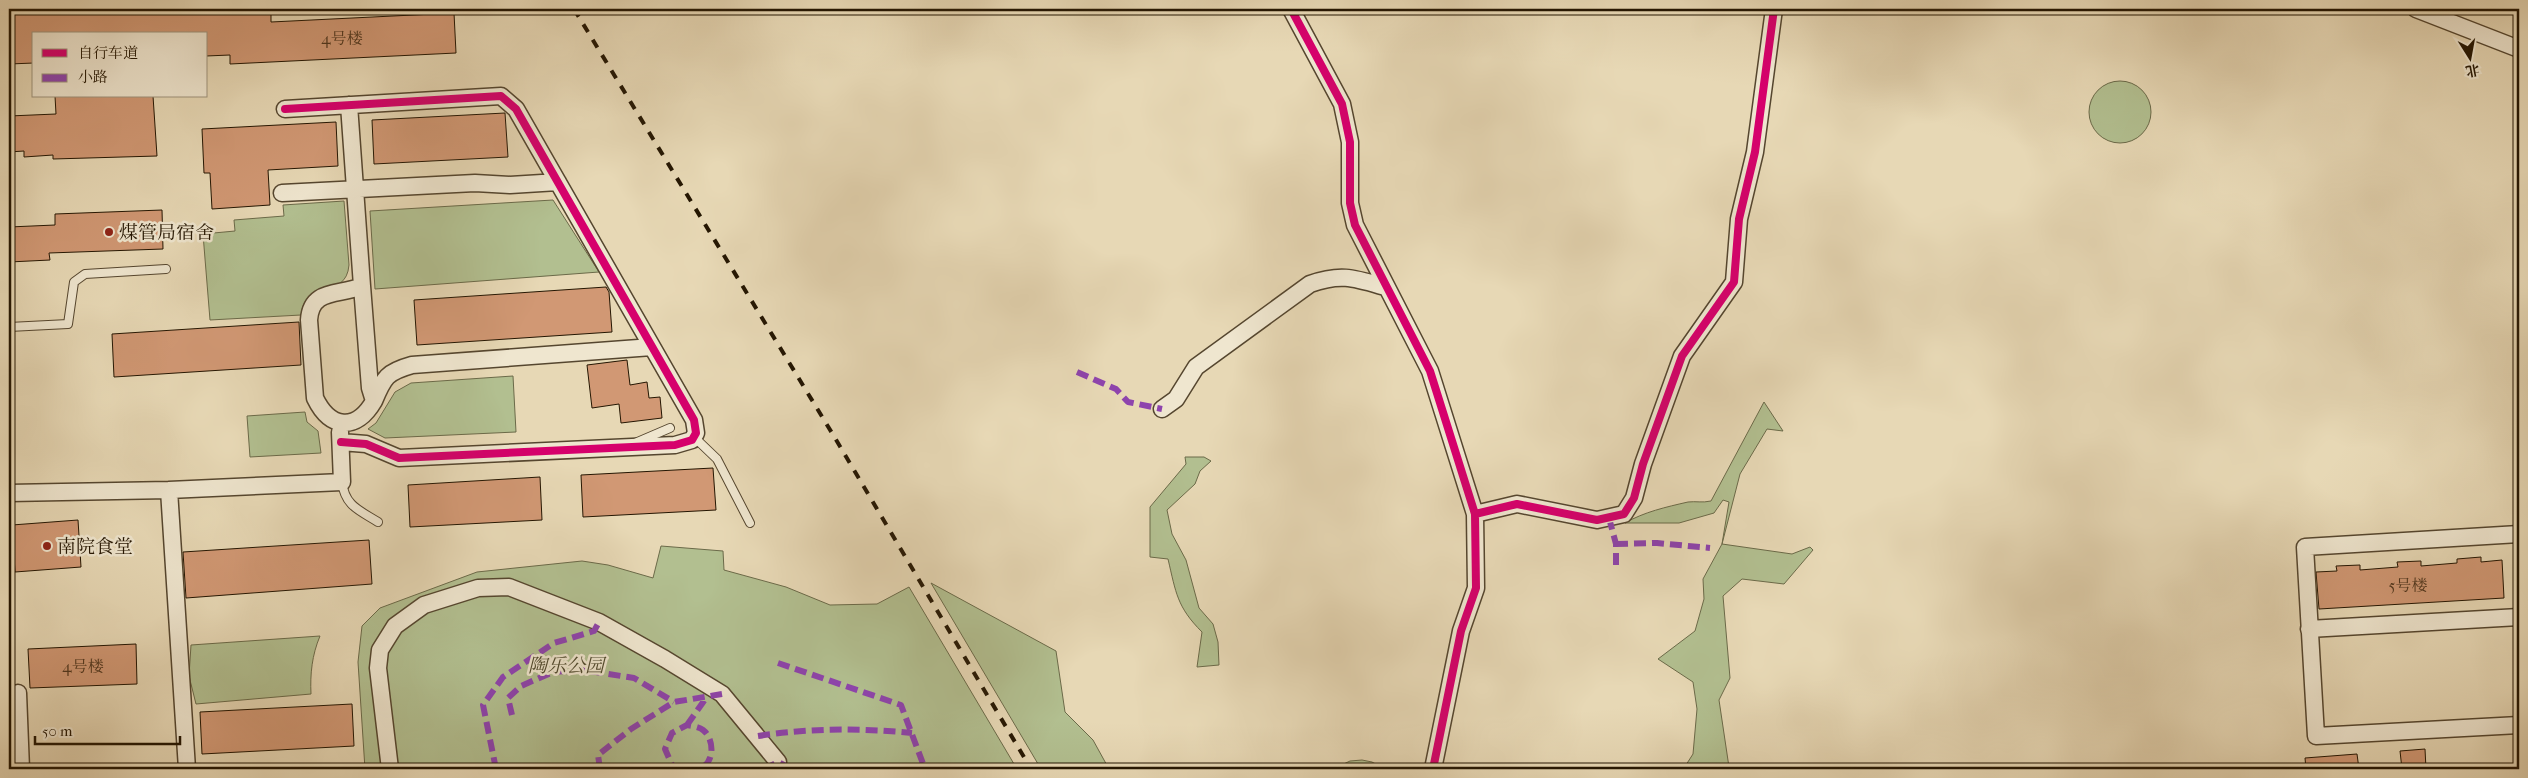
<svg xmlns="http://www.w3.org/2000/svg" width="2528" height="778" viewBox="0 0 2528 778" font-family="'IM FELL French Canon','Noto Serif SC',serif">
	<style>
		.green { fill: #b2bf90; stroke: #6b6a49 }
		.building { fill: #d19874; stroke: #241602 }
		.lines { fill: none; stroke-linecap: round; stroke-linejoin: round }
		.lane-casing { stroke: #55462f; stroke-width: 10 }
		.street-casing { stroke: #55462f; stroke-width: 19 }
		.lane { stroke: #efe6cf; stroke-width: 8 }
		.street { stroke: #efe6cf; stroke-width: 16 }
		.rail { stroke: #241602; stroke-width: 4; stroke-dasharray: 9 9; stroke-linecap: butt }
		.quiet { stroke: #8e44ad; stroke-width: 6; stroke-dasharray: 12 6; stroke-linecap: butt }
		.cycleway-casing { stroke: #efe6cf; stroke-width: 11 }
		.cycleway { stroke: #d6006c; stroke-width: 8 }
		.poi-dot { fill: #8f2418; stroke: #efe6cf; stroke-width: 2 }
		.labels { text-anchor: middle; stroke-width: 5; stroke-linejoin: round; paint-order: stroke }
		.number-label { font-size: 16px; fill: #4f361e }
		.poi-label { font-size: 19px; fill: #241602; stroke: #efe6cf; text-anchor: start }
		.park-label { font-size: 19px; font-style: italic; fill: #4f492d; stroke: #efe6cf }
	</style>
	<rect width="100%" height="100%" fill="#e7d8b5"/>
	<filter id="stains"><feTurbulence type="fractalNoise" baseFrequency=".004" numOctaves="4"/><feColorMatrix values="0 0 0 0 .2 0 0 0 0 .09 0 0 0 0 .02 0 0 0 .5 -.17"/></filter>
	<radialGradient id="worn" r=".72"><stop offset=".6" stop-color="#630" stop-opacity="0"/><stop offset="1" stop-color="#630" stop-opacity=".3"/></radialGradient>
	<path class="green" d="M2089 112a31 31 0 1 1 62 0a31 31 0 1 1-62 0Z
		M553,200l46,72 -224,17 -5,-78z
		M344,201l5,64c-3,36 -43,11 -48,50l-91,5 -7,-86 32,-3 -1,-11 50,-4 -1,-11z
		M513,376l3,56 -131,6 -17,-9 8,-6 19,-31 16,-9z
		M1764,402l19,29 -16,-2 -27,45 -18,70 70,10 18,-7 3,3 -29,34 -42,-5 -19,17 7,82 -11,22 10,67 -1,2h-58l14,-1 9,-14 4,-45 -4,-27 -35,-23 37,-28 9,-32 -1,-20 19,-35 7,-42 -6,-2 -9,13 -35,10h-54c19,-11 41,-16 63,-21 8,-1 14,1 23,-1z
		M305,412l2,10 11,9 3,22 -71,4 -3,-41z
		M1185,457h19l7,4 -11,10 -5,13 -28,26 5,24 14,26 13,48 14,16 5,18 1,23 -22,2 5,-35c-25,-25 -26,-39 -34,-73l-18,-2v-50l36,-43z
		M661,546l62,5 1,19 62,17 44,18 47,-1 32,-17 108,182h-652l-7,-107 4,-36 18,-18 97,-36 105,-11 26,4 45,13z
		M931,583l125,68 9,61 28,28 16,29h-68z
		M320,636c-8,19 -10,38 -9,58l-115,10 -7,-28 2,-31z
		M1362,760l10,2 13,7h-52l17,-8z"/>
	<path class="building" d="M9,9h262v13l183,-9 2,40 -226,11v-9l-24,1v-22h-172v29l-25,1z
		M55,96h98l4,60 -104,3v-4l-29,2v-6l-15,1v-36l47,-2z
		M505,113l3,44 -134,7 -2,-44z
		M336,122l2,44 -70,4 2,35 -58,4 -2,-36h-6l-2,-44z
		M162,210l1,39 -114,4 1,7 -41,2v-35l46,-2v-11z
		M606,287l3,5 3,40 -195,13 -3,-45z
		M299,322l2,43 -187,12 -2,-43z
		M627,360l3,25 17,-3 2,16 11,-1 2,21 -41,5 -2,-19 -27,4 -5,-43z
		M713,468l3,42 -133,7 -2,-42z
		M540,477l2,43 -132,7 -2,-42z
		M78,520l3,47 -66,5 -3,-47z
		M369,540l3,44 -186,14 -3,-46z
		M2481,557v5l21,-2 2,38 -185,11 -3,-37 21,-1 -1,-5 24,-1v5l38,-3 -1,-5 24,-1v5l36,-3v-4z
		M136,644l1,40 -107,4 -2,-39z
		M352,704l2,42 -152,8 -2,-42z
		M2425,749l1,20h-24l-2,-18z
		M2357,754l2,15h-53l-1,-11z"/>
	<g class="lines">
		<defs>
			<path id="lane" d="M9,327l59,-3 6,-42 11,-8 81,-5
				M694,437l23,22 33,64
				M635,443l35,-15
				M342,482c3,24 17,28 36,40"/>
			<path id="street" d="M1291,9l51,95 8,38v61l5,22 75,146 45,143 1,74 -15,43 -28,138
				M2416,9l103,40
				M349,105l13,181c-23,10 -51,2 -53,34l6,78c15,31 41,34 59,3l-4,-13 -8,-102
				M285,109l216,-13 15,13 178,311 2,13 -4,7 -17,5 -276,13 -33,-14 -25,-2
				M282,193l193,-10 35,2 48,-3
				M374,401c10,-24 13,-29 38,-36l240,-18
				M1162,409l14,-10 20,-32 114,-83c31,-11 44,-6 75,3
				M169,490l18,279
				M9,493l160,-3 173,-8 -2,-50
				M1475,514l42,-10 80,16 27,-6 10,-16 9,-34 39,-108 52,-74 5,-63 16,-67 19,-143
				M2519,534l-214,13 11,189 203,-11
				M2309,629l210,-12
				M18,693l3,76
				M390,769l-12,-101 2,-18 15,-24 29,-21 54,-17 31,-1 90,35 66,37 57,35 56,68"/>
		</defs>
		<use href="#lane" class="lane-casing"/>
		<use href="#street" class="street-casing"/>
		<use href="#lane" class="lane"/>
		<use href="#street" class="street"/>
		<path class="rail" d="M574,9l258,424 199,336"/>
		<path class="quiet" d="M1077,372l39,17 12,13 34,7
			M1609,518l7,26v25
			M1616,544l41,-1 53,5
			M778,663l123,42 24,64
			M512,715l-4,-17 13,-12 32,-14 30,-2 51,8 40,24
			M687,725l19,-27
			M758,736c52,-8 101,-8 154,-3
			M496,769l-13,-64 20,-28 51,-34 40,-12 5,-9
			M600,769l-2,-14 33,-26 43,-27 48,-8
			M681,769l-9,-4 -7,-16 7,-16 15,-8c5,1 12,2 16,5 12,9 12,35 -5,39
			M764,769l14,-7 14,7"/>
		<defs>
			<path id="cycleway" d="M1291,9l51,95 8,38v61l5,22 75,146 45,143 1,74 -15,43 -28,138
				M285,109l216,-13 15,13 178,311 2,13 -4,7 -17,5 -276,13 -33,-14 -25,-2
				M1475,514l42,-10 80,16 27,-6 10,-16 9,-34 39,-108 52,-74 5,-63 16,-67 19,-143"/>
		</defs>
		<use href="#cycleway" class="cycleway-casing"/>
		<use href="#cycleway" class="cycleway"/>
	</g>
	<g class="poi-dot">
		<circle cx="109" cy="232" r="5"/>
		<circle cx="47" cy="546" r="5"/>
	</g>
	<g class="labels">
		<g class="number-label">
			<text x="342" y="44">4号楼</text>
			<text x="2408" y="591">5号楼</text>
			<text x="83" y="672">4号楼</text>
		</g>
		<g class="poi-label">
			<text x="119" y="239">煤管局宿舍</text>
			<text x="57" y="553">南院食堂</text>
		</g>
		<g class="park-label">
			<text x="566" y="672">陶乐公园</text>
		</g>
	</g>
	<rect width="2528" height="778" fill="none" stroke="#e7d8b5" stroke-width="30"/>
	<rect x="10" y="10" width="2508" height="758" fill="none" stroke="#241602" stroke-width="2.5"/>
	<rect x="15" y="15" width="2498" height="748" fill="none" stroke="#241602"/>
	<rect x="32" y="32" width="175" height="65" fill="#efe6cf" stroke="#9e937d"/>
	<rect x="42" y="49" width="25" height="8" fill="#d6006c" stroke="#9e937d"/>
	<text x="78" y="58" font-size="15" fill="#241602">自行车道</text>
	<rect x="42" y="74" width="25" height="8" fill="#8e44ad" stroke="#9e937d"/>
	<text x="78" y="82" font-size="15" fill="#241602">小路</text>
	<g transform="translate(2470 58) rotate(169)" stroke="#efe6cf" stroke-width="4" paint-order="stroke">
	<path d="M0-4L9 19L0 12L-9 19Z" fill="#241602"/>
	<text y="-8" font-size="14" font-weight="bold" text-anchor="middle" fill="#241602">北</text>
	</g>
	<path d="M35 736v8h145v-8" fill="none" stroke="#241602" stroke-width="2.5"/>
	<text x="42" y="736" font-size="15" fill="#241602" stroke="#efe6cf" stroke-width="4" paint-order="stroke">50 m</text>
	<rect width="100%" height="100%" filter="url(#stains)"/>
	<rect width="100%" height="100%" fill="url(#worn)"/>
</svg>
